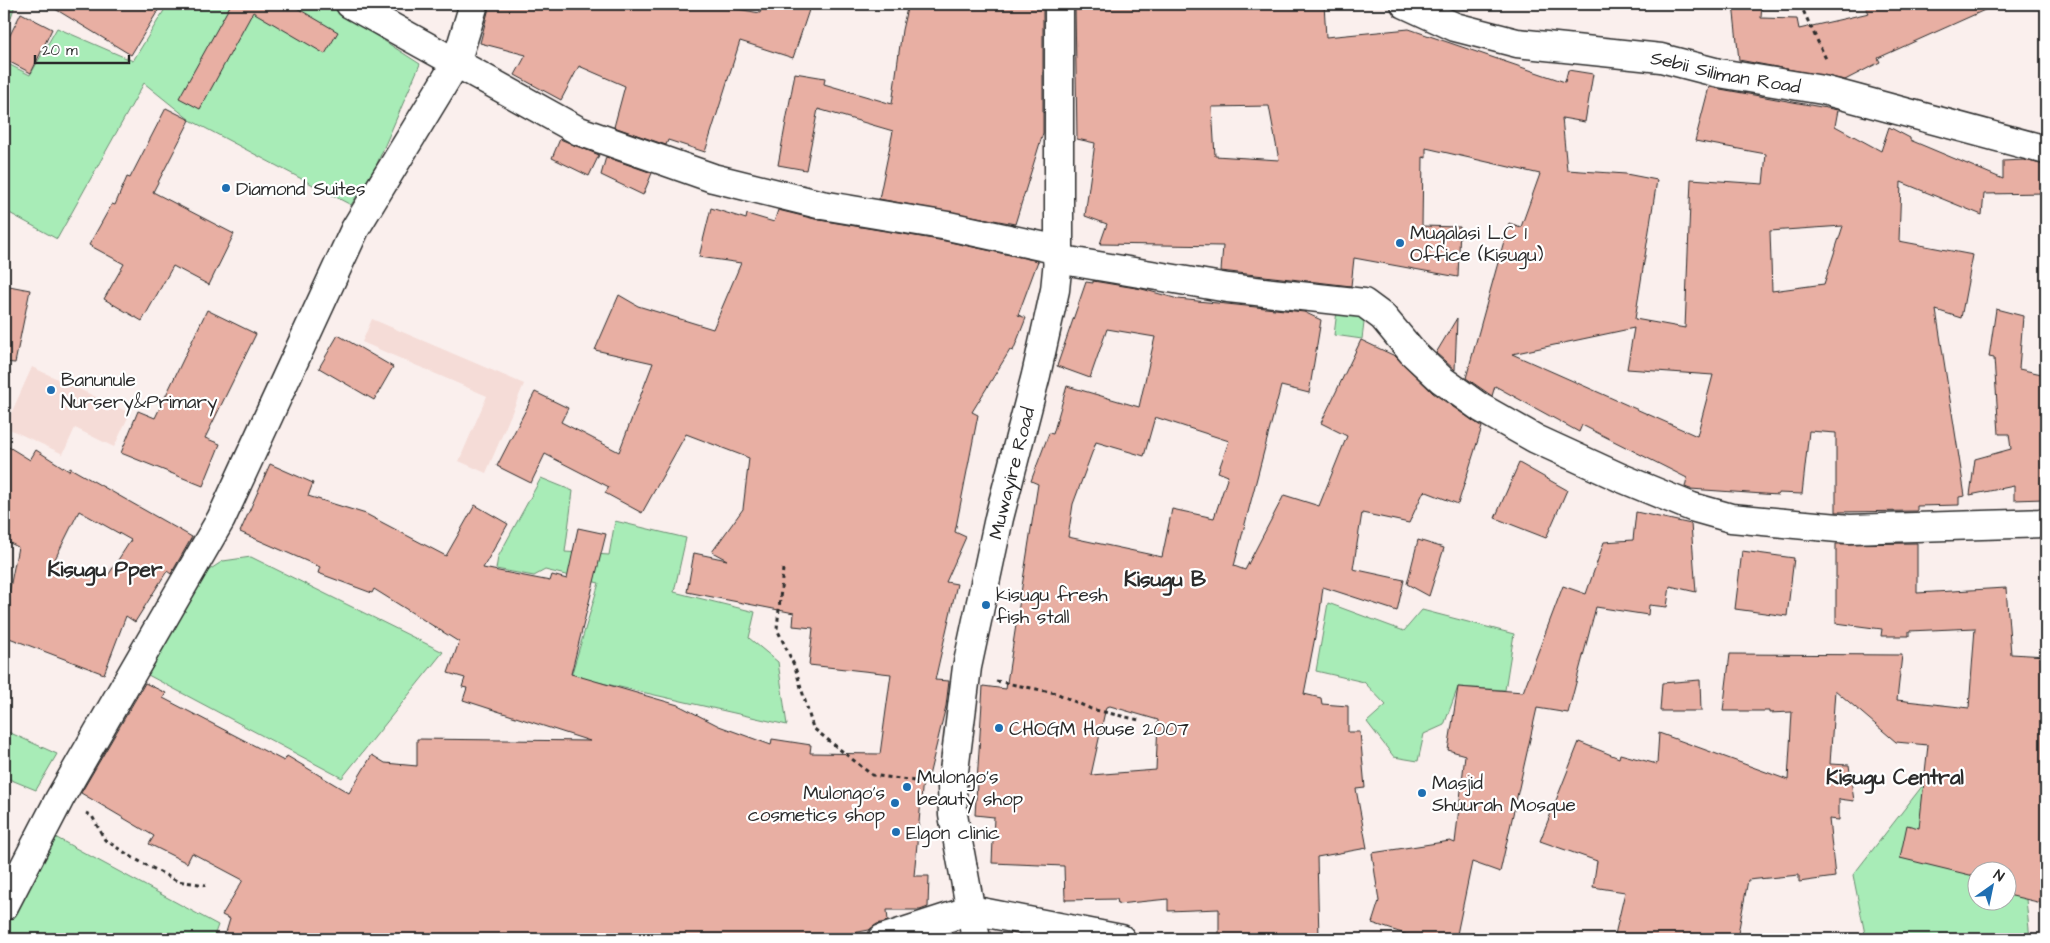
<svg xmlns="http://www.w3.org/2000/svg" width="2050" height="943" viewBox="0 0 2050 943" font-family="'Architects Daughter',sans-serif">
	<style>
		.built { fill: #f5dcd7 }
		.green { fill: #a8ecb7; stroke: #6a8c71; fill-rule: evenodd }
		.building { fill: #e8afa3; stroke: #2b2b2b; fill-rule: evenodd }
		.lines { fill: none; stroke-linecap: round; stroke-linejoin: round }
		.minor-casing { stroke: #2b2b2b; stroke-width: 31 }
		.path { stroke: #2b2b2b; stroke-width: 3; stroke-dasharray: 4 4; stroke-linecap: butt }
		.minor { stroke: #fff; stroke-width: 28 }
		.poi-dot { fill: #1f6fb2; stroke: #fff; stroke-width: 2 }
		.labels { text-anchor: middle; stroke-width: 4.5; stroke-linejoin: round; paint-order: stroke }
		.street-label { font-size: 19px; fill: #2b2b2b; stroke: #fff }
		.poi-label { font-size: 19px; fill: #2b2b2b; stroke: #fff; text-anchor: start }
		.quarter-label { font-size: 21px; font-weight: bold; fill: #2b2b2b; stroke: #fff }
	</style>
	<rect width="100%" height="100%" fill="#faefed"/>
	<filter id="ink" filterUnits="userSpaceOnUse"><feTurbulence type="fractalNoise" baseFrequency=".02" numOctaves="2"/><feDisplacementMap in="SourceGraphic" scale="10" xChannelSelector="R" yChannelSelector="G"/><feConvolveMatrix kernelMatrix="1 2 1 2 8 2 1 2 1" color-interpolation-filters="sRGB"/></filter>
	<g filter="url(#ink)">
		<path class="built" d="M372,319l152,65 -38,89 -27,-12 28,-65 -125,-54z
			M32,367l98,46 -16,34 -39,-19 -12,26 -58,-27z"/>
		<path class="green" d="M4,4l11,1 -11,34z
			M168,4h159l93,60 -44,102 -25,39 -161,-85 -46,-37 -87,156 -53,-29v-148l26,13 27,-47 76,33z
			M1338,303l28,4 -4,32 -28,-4z
			M541,478l32,13 -8,61 44,3 6,-34 71,17 -12,54 81,20 -6,26 29,24 9,63 -216,-49 28,-93 -54,-13 -11,6 -38,-7 2,-12z
			M251,557l192,95 -101,126 -194,-103 58,-103 17,-11z
			M1328,603l76,28 18,-21 92,24 -9,56 -47,-3 -14,38 -20,9 -6,27 -24,-4 -27,-35 19,-17 -22,-23 -48,-11z
			M2004,681l26,258h-164l-13,-64zM1978,870h30v30h-30z
			M4,730l53,24 -21,36 -32,-13z
			M55,837l163,88 -5,14h-209v-7z"/>
		<path class="building" d="M47,4h115l-31,51z
			M231,4h59l48,28 -13,22 -72,-42 -53,97 -21,-11z
			M490,4h219l51,9 3,-9h48l-18,54 -53,-17 -35,111 -37,-12 -2,5 -52,-18 11,-41 -46,-20 -18,34 -46,-25 11,-20 -46,-12z
			M908,4h135v129l-28,91 -136,-25 14,-68 -75,-22 -12,61 -28,-5 17,-92 30,5 -1,6 68,20 10,-74z
			M1075,4h249l2,33 83,-8 156,53 3,-12 25,4 -8,48 -23,-4 5,52 59,4 31,6 -22,139 50,9 6,-149 72,5 3,-30 -71,-13 14,-54 129,23 -3,16 46,25 8,-24 21,11v2l93,39v-18l21,-1 22,5v28l-62,1 -2,21 -81,-33 -2,59 74,14 -12,63 -25,-8 29,186 -6,1v8l-42,1v5l-81,1v-79l-27,-2 -7,63 -24,-1v2l-88,-6 -5,-2 2,-9 -105,-53 -3,7 -84,-46 -3,10 -26,-18 43,-155 12,4 19,-53 -114,-26v10l-3,-1 -1,69 38,1 -2,50 -104,-19 -3,28 -130,-15 2,-25 -123,-2 7,-20 -22,-8 10,-73 -18,-4zM1269,106l10,54 -64,-4 -3,-49zM1843,226l-19,58 -52,7 -2,-60zM1634,328l-7,41 86,6 -16,61 -185,-82z
			M1733,4h29l-1,14 36,1 2,10 70,-16 -5,-9h134l-120,54 2,4 -35,18 -106,-20z
			M21,13l31,16 -21,44 -27,-14v-12z
			M166,108l24,12 -37,72 81,42 -25,51 -36,-19 -31,55 -38,-22 20,-35 -35,-19 23,-41 3,1 12,-28 3,1z
			M560,139l39,16 -10,21 -37,-18z
			M606,157l46,16 -9,22 -42,-20z
			M711,208l35,11 1,-5 27,8 4,-12 41,10 126,21 93,20 -20,54 8,3 -13,33 -3,-1 -38,62 6,3 -23,117 11,5 -20,45 11,2 -22,96 14,1 -3,25 -18,74 -5,-1 -9,97h15l-1,31 -8,3h-33l1,11 -11,3 -8,6 -47,9h-598l6,-20 -8,-4 21,-35 -51,-27 -5,10 -38,-19 5,-8 -73,-43 64,-110 21,10 -3,5 121,63 3,-5 62,37 23,-38 13,8 32,3v-27l173,2 -127,-41 4,-12 -5,-1 3,-9 -17,-5 11,-31 -85,-53 -2,4 -54,-20 2,-6 -80,-35 30,-68 43,19 -5,13 58,18 80,42 29,-51 33,19 -25,44 67,13 2,-6 15,4 11,-51 28,6 -35,140 107,31 41,21 52,19 1,-6 39,6 -1,8 70,1 11,-80 -82,-9 4,-37 -20,-2 1,-13 -107,-21 7,-39 33,7 -15,-8 31,-43 6,-51 -63,-24 -44,79 -37,-20 4,-6 -64,-33 -14,29 -34,-17 38,-74 33,16 -7,14 58,30 34,-89 -58,-13 24,-55 19,11 75,23 28,-66 -42,-6z
			M1093,281l49,8 36,10 126,13 17,8 -12,73 -28,-7 -47,180 11,4 39,-75 35,11 28,-70 -26,-13 40,-83 34,16 38,37 49,34 -24,77 -34,-13 -15,32 -47,-10 -9,56 51,11 -7,31 -74,-24 -3,24 -16,83 17,4 1,6 26,2v26h12l5,56 -9,1 11,59 -50,9 2,82h-100v-30l-51,2v-12l-50,5 -1,-5 -52,1 -1,-34 -72,-3 2,-46 -19,-2 8,-129 23,3 32,-205 -7,-3 18,-48 4,1 14,-48 72,21 16,-70 -48,-8 -17,49 -33,-12 29,-84 7,1zM1155,417l74,24 -11,31 10,4 -14,42 -42,-9 -10,48 -94,-20 5,-33 23,-62 48,14zM1110,706l48,14 -2,50 -65,5 15,-68z
			M4,285l26,5 -15,73 -11,-1z
			M1996,309l27,7 -4,53 27,6v55h-4l2,69 -30,1v-14l-44,9 5,-36 36,-10 -2,-15h-10l-5,-76 -5,-1z
			M207,310l49,24 -51,104 15,6 -17,42 -82,-33 17,-42 17,7z
			M1457,318l-2,52 -19,-17z
			M338,335l55,32 -19,33 -55,-32z
			M4,444l26,16 6,-10 33,21 1,-3 122,69 -21,37 -4,-3 -32,51 -9,-6 -22,58 -100,-38v-40l4,2 10,-51 -14,-7zM79,511l52,29 -24,37 -47,-3 2,-7 -10,-2z
			M1519,463l48,27 -21,48 -51,-20z
			M1636,512l55,12 5,68 -26,-6 -3,21 -18,-2 -1,10 -52,-8 -28,106 -31,-5 -37,164 -28,-10 -16,77h-36l-48,-16 7,-22 -7,-48 78,-12 5,2 10,-88 -17,-5 10,-63 65,5 40,-106 23,8 18,-52 29,-2z
			M1418,540l26,8 -15,48 -22,-12z
			M1917,543v50l89,-5 5,66 35,2v248l-38,-9v-25h-30v7l-78,-19 7,-33 12,3 9,-83 -32,-3 -61,-52 -5,74 19,1 5,36 -15,-2v21l-10,-1 6,58 -36,5v-7l-51,5 -11,59h-123l11,-47 -32,-5 4,-26 -57,-20 39,-99 40,16 1,-4 37,10 2,-31 129,47 4,-68 -23,1v-2h-46l7,-57 172,1 -5,45 72,8 6,-80 -66,3v5h-28l1,-7 -46,-6v-79z
			M1742,551l52,7 -7,58 -52,-7z
			M1700,680l1,31h-41l2,-28z"/>
		<g class="lines">
			<defs>
				<g id="minor">
					<path d="M350,4l229,127 134,47 109,27 126,21 111,24"/>
					<path id="s1" d="M1405,4l50,23 62,16 144,15 58,15 104,17 223,60"/>
					<path d="M1057,259l171,29 136,15 19,14 29,35 30,28 39,28 55,31 83,38 73,30 39,11 118,11 197,-6"/>
					<path d="M4,906l56,-108 161,-279 134,-290 101,-166 18,-59"/>
					<path d="M882,939l89,-29 150,29"/>
					<path id="s2" d="M976,939l-23,-124 -1,-28 15,-120 32,-149 37,-143 19,-85 4,-40v-246"/>
				</g>
			</defs>
			<use href="#minor" class="minor-casing"/>
			<path class="path" d="M1800,4l27,57
				M783,569l-6,60 18,38 18,61 59,47 50,7
				M996,681l60,12 35,16 48,11
				M86,813l6,3 13,24 30,19 42,22 29,4"/>
			<use href="#minor" class="minor"/>
		</g>
	</g>
	<g class="poi-dot">
		<circle cx="226" cy="188" r="5"/>
		<circle cx="1400" cy="243" r="5"/>
		<circle cx="51" cy="390" r="5"/>
		<circle cx="986" cy="605" r="5"/>
		<circle cx="999" cy="728" r="5"/>
		<circle cx="907" cy="787" r="5"/>
		<circle cx="1422" cy="793" r="5"/>
		<circle cx="895" cy="803" r="5"/>
		<circle cx="896" cy="832" r="5"/>
	</g>
	<g class="labels">
		<g class="street-label">
			<text dy="7" stroke="none"><textPath href="#s1" startOffset="330">Sebii Siliman Road</textPath></text>
			<text dy="7" stroke="none"><textPath href="#s2" startOffset="474">Muwayire Road</textPath></text>
		</g>
		<g class="poi-label">
			<text x="236" y="195">Diamond Suites</text>
			<text x="1410" y="239">Mugalasi L.C 1<tspan x="1410" dy="22">Office (Kisugu)</tspan></text>
			<text x="61" y="386">Banunule<tspan x="61" dy="22">Nursery&amp;Primary</tspan></text>
			<text x="996" y="601">kisugu fresh<tspan x="996" dy="22">fish stall</tspan></text>
			<text x="1009" y="735">CHOGM House 2007</text>
			<text x="917" y="783">Mulongo's<tspan x="917" dy="22">beauty shop</tspan></text>
			<text x="1432" y="789">Masjid<tspan x="1432" dy="22">Shuurah Mosque</tspan></text>
			<text x="885" y="799" text-anchor="end">Mulongo's<tspan x="885" dy="22">cosmetics shop</tspan></text>
			<text x="906" y="839">Elgon clinic</text>
		</g>
		<g class="quarter-label">
			<text x="105" y="576">Kisugu Pper</text>
			<text x="1165" y="586">Kisugu B</text>
			<text x="1895" y="784">Kisugu Central</text>
		</g>
	</g>
	<rect width="2050" height="943" fill="none" stroke="#fff" stroke-width="20"/>
	<rect x="10" y="10" width="2030" height="923" fill="none" stroke="#2b2b2b" stroke-width="2" filter="url(#ink)"/>
	<g transform="translate(1992 886) rotate(33)"><circle r="24" fill="#ffffff" stroke="#aaaaaa"/>
	<path d="M0-4L9 19L0 12L-9 19Z" fill="#1f6fb2"/>
	<text y="-8" font-size="14" font-weight="bold" text-anchor="middle" fill="#2b2b2b">N</text>
	</g>
	<path d="M35 55v8h94v-8" fill="none" stroke="#2b2b2b" stroke-width="2.5"/>
	<text x="42" y="55" font-size="15" fill="#2b2b2b" stroke="#ffffff" stroke-width="4" paint-order="stroke">20 m</text>
</svg>
